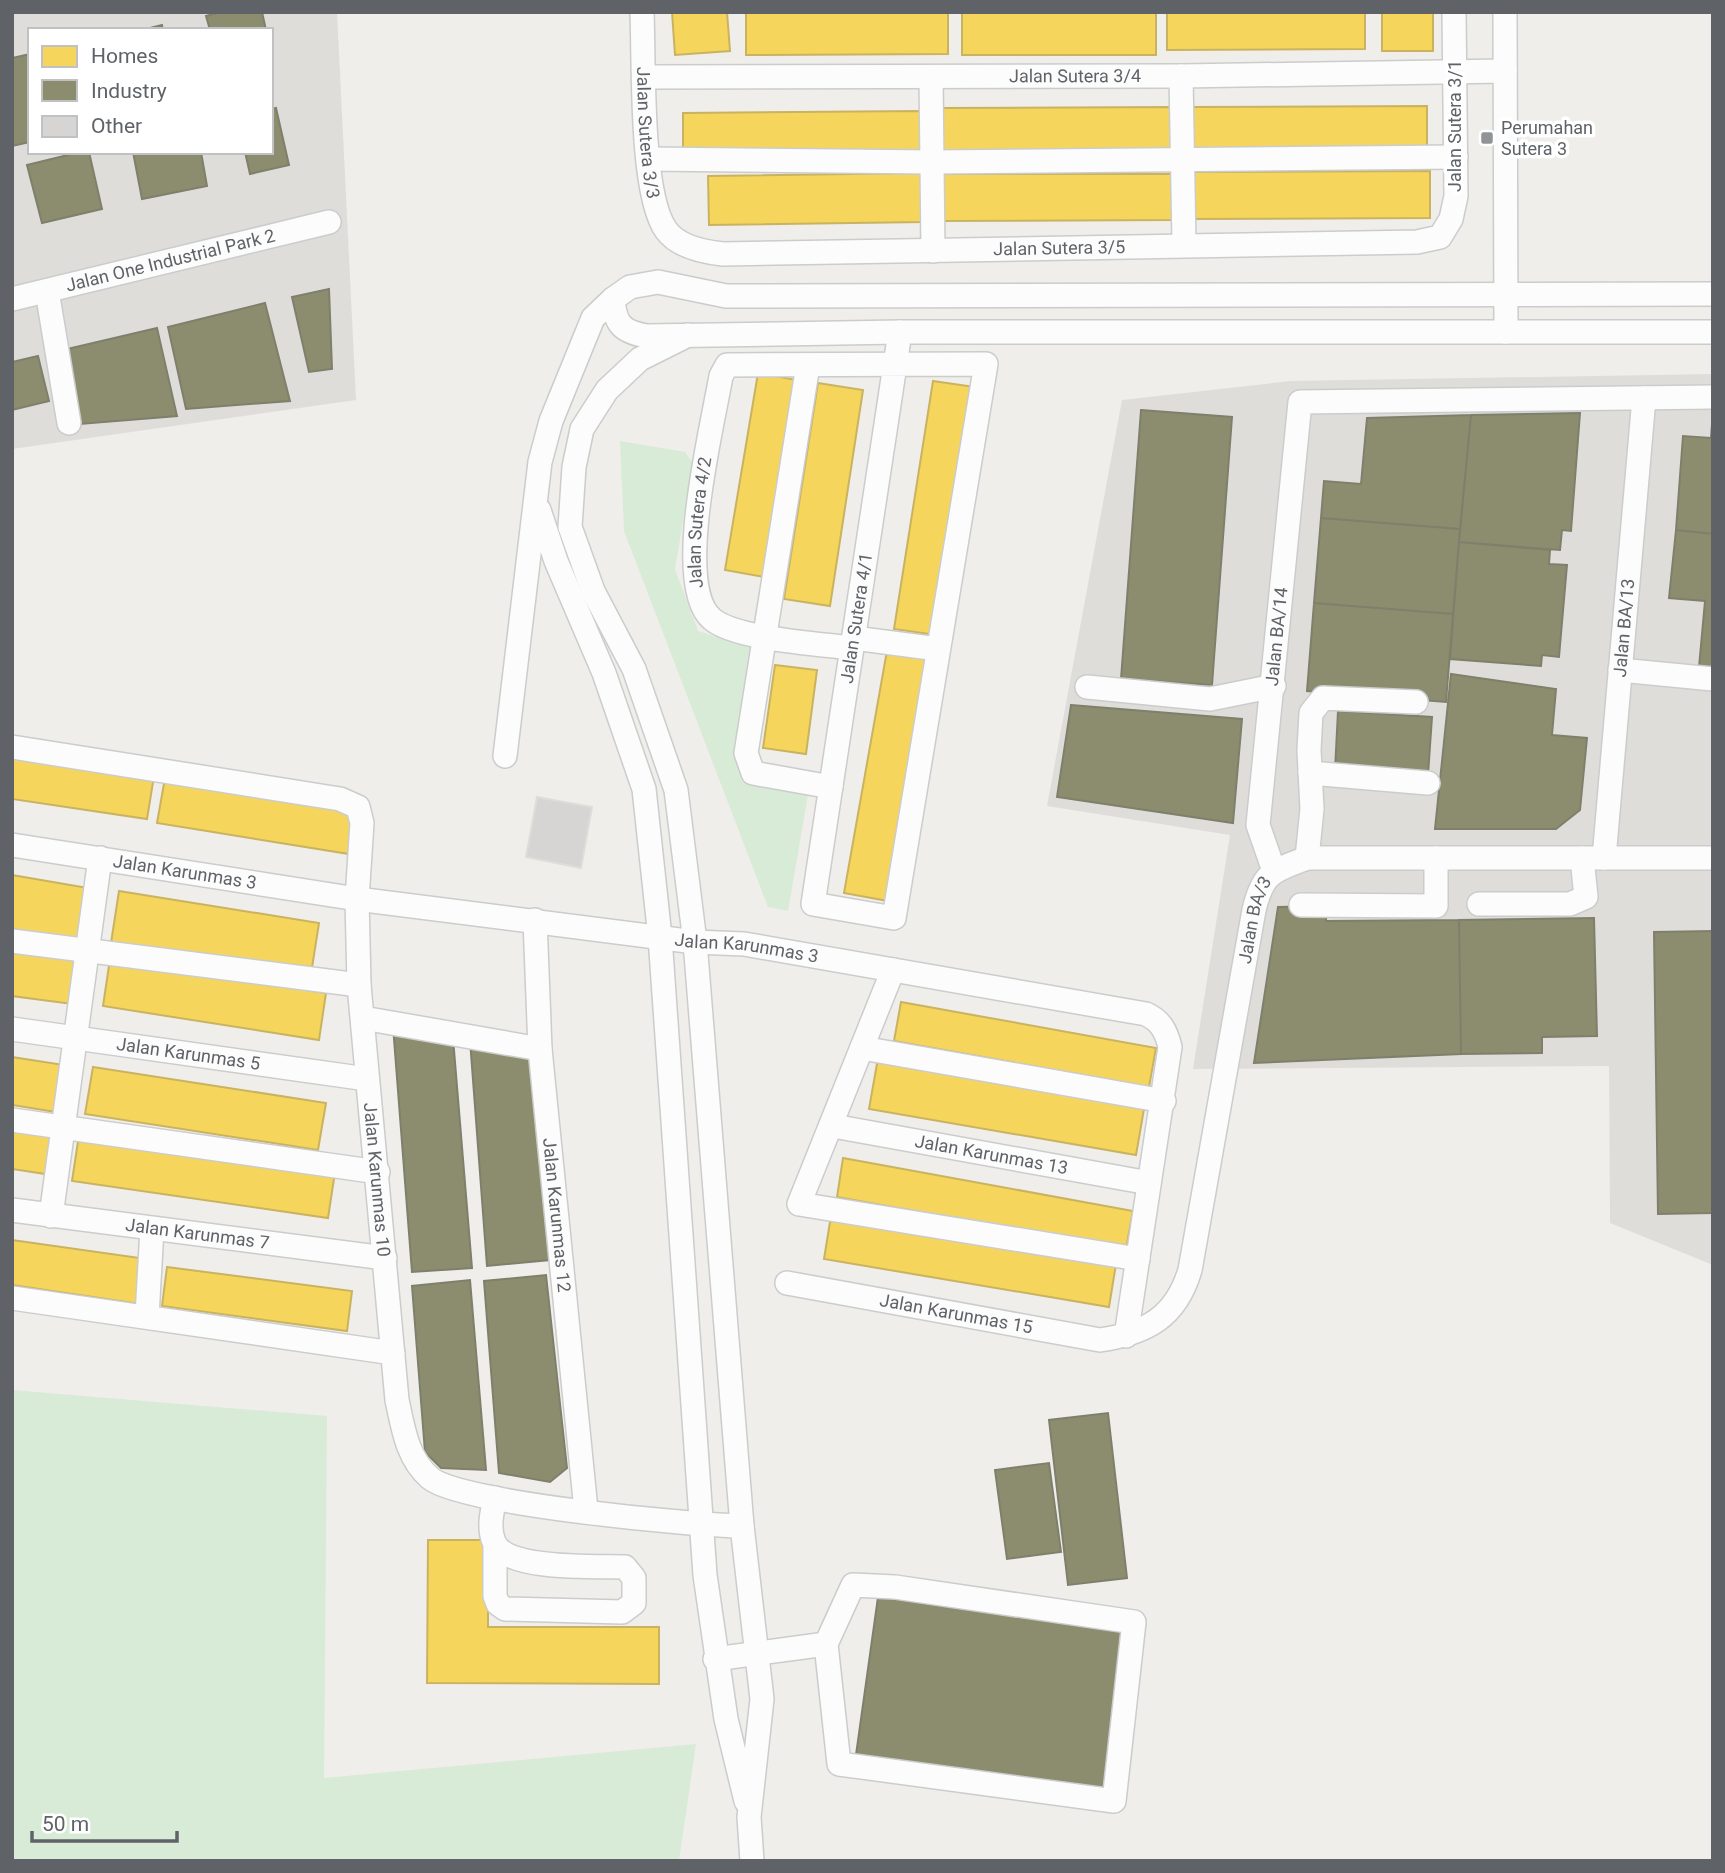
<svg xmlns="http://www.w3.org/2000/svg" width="1725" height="1873" viewBox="0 0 1725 1873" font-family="Roboto,sans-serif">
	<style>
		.industrial { fill: #dfddda; fill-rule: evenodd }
		.green { fill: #d8ebd6 }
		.homes { fill: #f6d55c; stroke: #c9b360; stroke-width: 2 }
		.industry { fill: #8c8c6e; stroke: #7e806c; stroke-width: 2 }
		.building { fill: #d6d5d3; stroke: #deddd9; stroke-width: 2 }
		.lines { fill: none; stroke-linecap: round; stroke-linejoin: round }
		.minor-casing { stroke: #cbcccc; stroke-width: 26 }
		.minor { stroke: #fdfcfc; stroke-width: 23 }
		.poi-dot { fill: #919496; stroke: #fff; stroke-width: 2.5 }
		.labels { text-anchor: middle; stroke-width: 7; stroke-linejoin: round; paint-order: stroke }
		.street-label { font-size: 18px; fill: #5f6368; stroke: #fff }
		.poi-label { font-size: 18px; fill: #5f6368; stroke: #fff; text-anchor: start }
	</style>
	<rect width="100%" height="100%" fill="#efeeea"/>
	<path class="industrial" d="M12,12h325l19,388 -344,49zM30,30h241v122h-241z
		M1713,374v891l-103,-42 -1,-157 -416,3 37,-234 -183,-29 75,-406 169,-19z"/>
	<path class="green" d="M620,441l65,11 8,11 -18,106 23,62 57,18 -16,106 70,34 -21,122 -20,-4 -144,-376z
		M12,1390l315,26 -3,362 372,-34 -17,117h-667z"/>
	<path class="homes" d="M672,12h55l3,39 -55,4z
		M746,12h202v42l-202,1z
		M962,12h194v43h-194z
		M1167,12h198v37l-198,1z
		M1382,12h51v39h-51z
		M1427,106v46l-239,1v-46z
		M1173,107v49l-235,1v-49z
		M922,111l1,45 -240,3v-46z
		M1430,171v47l-242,1 -1,-47z
		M923,173l1,49 -215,3 -1,-49z
		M936,174h237v46l-236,1z
		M758,373l44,8 -33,197 -44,-8z
		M933,381l42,6 -39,248 -42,-6z
		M818,383l45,7 -33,216 -46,-7z
		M888,645l43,8 -43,248 -44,-8z
		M775,665l42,5 -11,84 -43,-6z
		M12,754l142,22 -7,43 -135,-20z
		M165,778l192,31 -8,45 -192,-31z
		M12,875l76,13 -9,52 -67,-11z
		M119,891l200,32 -8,51 -200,-31z
		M12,947l67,9 -7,48 -60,-8z
		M110,959l216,34 -7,47 -216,-34z
		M901,1002l255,46 -7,39 -255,-46z
		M12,1057l52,8 -8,47 -44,-7z
		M878,1058l267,45 -9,52 -267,-46z
		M93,1067l233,36 -8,47 -233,-36z
		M12,1123l47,6 -7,46 -40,-6z
		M79,1135l256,37 -7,46 -256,-37z
		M843,1158l290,53 -7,38 -289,-52z
		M831,1216l285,48 -7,43 -285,-48z
		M12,1240l135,19 -7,45 -128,-19z
		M167,1267l185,24 -5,40 -185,-25z
		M428,1540h60v87h171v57l-232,-1z"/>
	<path class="industry" d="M221,12h41l4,18h-56l-4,-14z
		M162,25l1,5h-21z
		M30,54v88l-18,4v-88z
		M276,108l13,57 -39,9 -5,-22h26v-43z
		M80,152h9l13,57 -60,14 -15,-58z
		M133,152h68l6,34 -65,13z
		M329,289l3,80 -23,3 -17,-75z
		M265,303l25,98 -104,8 -18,-82z
		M157,328l20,88 -97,8 -17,-74z
		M38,356l11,45 -37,9v-48z
		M1141,410l91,7 -20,268 -91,-6z
		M1713,410v124l-37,-4 7,-94 28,2z
		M1580,413l-9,118 -9,-1 -2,20 -101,-8 12,-127z
		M1471,415l-11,114 -139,-11 3,-37 37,3 6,-66z
		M1321,518l139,11 -7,85 -139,-11z
		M1676,530l37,4v134l-14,-1 6,-66 -36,-3z
		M1459,542l91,8 -1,14 18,1 -8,92 -17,-2 -1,11 -91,-7z
		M1314,603l139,11 -7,88 -139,-11z
		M1451,674l105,15 -4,46 35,3 -7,72 -24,19h-121z
		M1071,705l171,14 -9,104 -176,-26z
		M1338,711l94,6 -4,58 -93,-5z
		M1326,906v15l133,-1 2,134 -207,9 24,-156z
		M1594,918l3,118 -55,1v16l-81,1 -2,-134z
		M1713,931v282l-55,1 -4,-282z
		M393,1026l60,12 19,230 -60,4z
		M470,1040l62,14 18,206 -63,6z
		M546,1275l21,193 -17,14 -51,-9 -15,-192z
		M470,1280l16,190 -45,-2 -16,-16 -13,-166z
		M1108,1413l19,165 -59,7 -19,-165z
		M1049,1463l12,89 -54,7 -12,-89z
		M879,1590l247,35 -23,164 -247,-34z"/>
	<path class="building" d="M537,797l55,10 -11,61 -55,-11z"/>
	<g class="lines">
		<defs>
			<g id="minor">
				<path id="s1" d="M642,12c2,49 -2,182 24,218 12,17 38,22 57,24l694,-12 23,-5 11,-18 5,-23 -2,-184"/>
				<path d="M1505,12l1,320"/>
				<path d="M1181,76l3,168"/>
				<path id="s2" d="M645,77l536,-1 324,-5"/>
				<path d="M931,77l2,174"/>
				<path d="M648,159l284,3 524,-5"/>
				<path d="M47,291l22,132"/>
				<path id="s3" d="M12,299l317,-77"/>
				<path d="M613,299c2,25 9,33 34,37l253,-4h813"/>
				<path d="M688,335l-48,24 -33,31 -25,39 -8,38 -4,60 23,64 41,78 42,121 19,152 47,584 20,173 -13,118 3,44"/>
				<path d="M808,365l-62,388 7,20 78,14"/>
				<path d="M539,510l17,51 48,112 40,116 16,148 45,638 21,144 20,82"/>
				<path d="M854,638l84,11"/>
				<path id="s4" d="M852,648c-32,-4 -117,-9 -140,-29 -40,-33 1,-195 9,-243l6,-11 259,-1 -92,554 -81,-14 82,-539 5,-33"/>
				<path d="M1620,670l93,9"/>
				<path d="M1087,687l123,12 64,-13"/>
				<path id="s5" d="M12,747l328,52 18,8 4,16 -5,76 2,86 38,415c6,28 10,58 33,78 31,26 262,47 312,48"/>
				<path d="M505,756l35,-294 11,-41 42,-103 20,-19 17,-12 28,-5 68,14 987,-2"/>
				<path d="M1310,773l118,10"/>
				<path id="s6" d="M12,845l345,54 338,43 49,2 402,70c15,7 20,17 24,33l-44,289"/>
				<path d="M1307,858l5,-49 -3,-59 2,-37 12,-15 93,4"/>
				<path id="s7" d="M1604,858l40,-460"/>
				<path id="s8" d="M1274,871l-16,-46 42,-423 413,-5"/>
				<path d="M1479,904h91l16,-7 -4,-39"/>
				<path d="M1301,905l135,1v-48"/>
				<path id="s9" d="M535,920l5,129 46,461"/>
				<path d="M12,941l347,44"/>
				<path d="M893,970l-94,234 339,55"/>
				<path d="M363,1018l177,31"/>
				<path id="s10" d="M12,1029l355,50"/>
				<path d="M862,1048l302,53"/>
				<path d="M12,1120l366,52"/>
				<path id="s11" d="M833,1126l316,57"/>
				<path id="s12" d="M12,1210l373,48"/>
				<path d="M51,1216l49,-358"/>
				<path id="s13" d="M787,1283l313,57c47,-7 76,-23 90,-70l64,-360c9,-38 19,-39 53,-52h406"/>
				<path d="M12,1298l381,55"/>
				<path d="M147,1316l5,-87"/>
				<path d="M495,1498c-3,14 -7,30 -1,44 12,29 102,24 131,25l9,11v25l-12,9 -117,-3 -7,-5 -3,-8v-51"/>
				<path d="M853,1585l42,2 239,35 -20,179 -275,-37 -13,-120z"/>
				<path d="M715,1659l111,-15"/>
			</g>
		</defs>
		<use href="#minor" class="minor-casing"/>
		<use href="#minor" class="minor"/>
	</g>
	<rect class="poi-dot" x="1480" y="131" width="14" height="14" rx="3.5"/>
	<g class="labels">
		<g class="street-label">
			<text dy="6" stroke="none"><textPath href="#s2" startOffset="430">Jalan Sutera 3/4</textPath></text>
			<text transform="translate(1455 126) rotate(-90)" y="6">Jalan Sutera 3/1</text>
			<text dy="6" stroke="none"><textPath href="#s1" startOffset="121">Jalan Sutera 3/3</textPath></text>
			<text dy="6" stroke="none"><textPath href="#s1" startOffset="621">Jalan Sutera 3/5</textPath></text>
			<text dy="6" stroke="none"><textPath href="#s3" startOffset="163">Jalan One Industrial Park 2</textPath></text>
			<text dy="6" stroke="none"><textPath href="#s4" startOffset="245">Jalan Sutera 4/2</textPath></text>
			<text dy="6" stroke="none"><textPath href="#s4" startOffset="1598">Jalan Sutera 4/1</textPath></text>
			<text dy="6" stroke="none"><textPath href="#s7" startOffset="231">Jalan BA/13</textPath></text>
			<text dy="6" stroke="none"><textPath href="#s8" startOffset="238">Jalan BA/14</textPath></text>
			<text dy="6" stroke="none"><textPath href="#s6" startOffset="175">Jalan Karunmas 3</textPath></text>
			<text dy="6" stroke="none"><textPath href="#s13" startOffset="796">Jalan BA/3</textPath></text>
			<text dy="6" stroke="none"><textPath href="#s6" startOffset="742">Jalan Karunmas 3</textPath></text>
			<text dy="6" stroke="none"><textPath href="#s10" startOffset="178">Jalan Karunmas 5</textPath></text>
			<text dy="6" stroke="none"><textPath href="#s11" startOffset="161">Jalan Karunmas 13</textPath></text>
			<text dy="6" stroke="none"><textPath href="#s5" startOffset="726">Jalan Karunmas 10</textPath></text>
			<text dy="6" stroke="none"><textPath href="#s9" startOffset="296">Jalan Karunmas 12</textPath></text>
			<text dy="6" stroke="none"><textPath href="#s12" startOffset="187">Jalan Karunmas 7</textPath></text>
			<text dy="6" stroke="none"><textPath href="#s13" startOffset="172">Jalan Karunmas 15</textPath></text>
		</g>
		<g class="poi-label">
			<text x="1501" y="134">Perumahan<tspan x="1501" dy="21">Sutera 3</tspan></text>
		</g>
	</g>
	<rect width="1725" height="1873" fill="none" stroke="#5f6368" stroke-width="28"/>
	<rect x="28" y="28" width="245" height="126" fill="#ffffff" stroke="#bfc1c3" stroke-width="2"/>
	<rect x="42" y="46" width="35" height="21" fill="#f6d55c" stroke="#bfc1c3" stroke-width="2"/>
	<text x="91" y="63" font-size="21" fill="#5f6368">Homes</text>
	<rect x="42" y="80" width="35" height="21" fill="#8c8c6e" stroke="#bfc1c3" stroke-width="2"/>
	<text x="91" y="98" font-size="21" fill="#5f6368">Industry</text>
	<rect x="42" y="116" width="35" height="21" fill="#d6d5d3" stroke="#bfc1c3" stroke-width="2"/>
	<text x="91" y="133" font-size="21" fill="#5f6368">Other</text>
	<path d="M32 1831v10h145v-10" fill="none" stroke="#5f6368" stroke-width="3.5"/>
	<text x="42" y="1831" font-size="21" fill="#5f6368" stroke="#ffffff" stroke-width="5" paint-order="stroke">50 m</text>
</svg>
